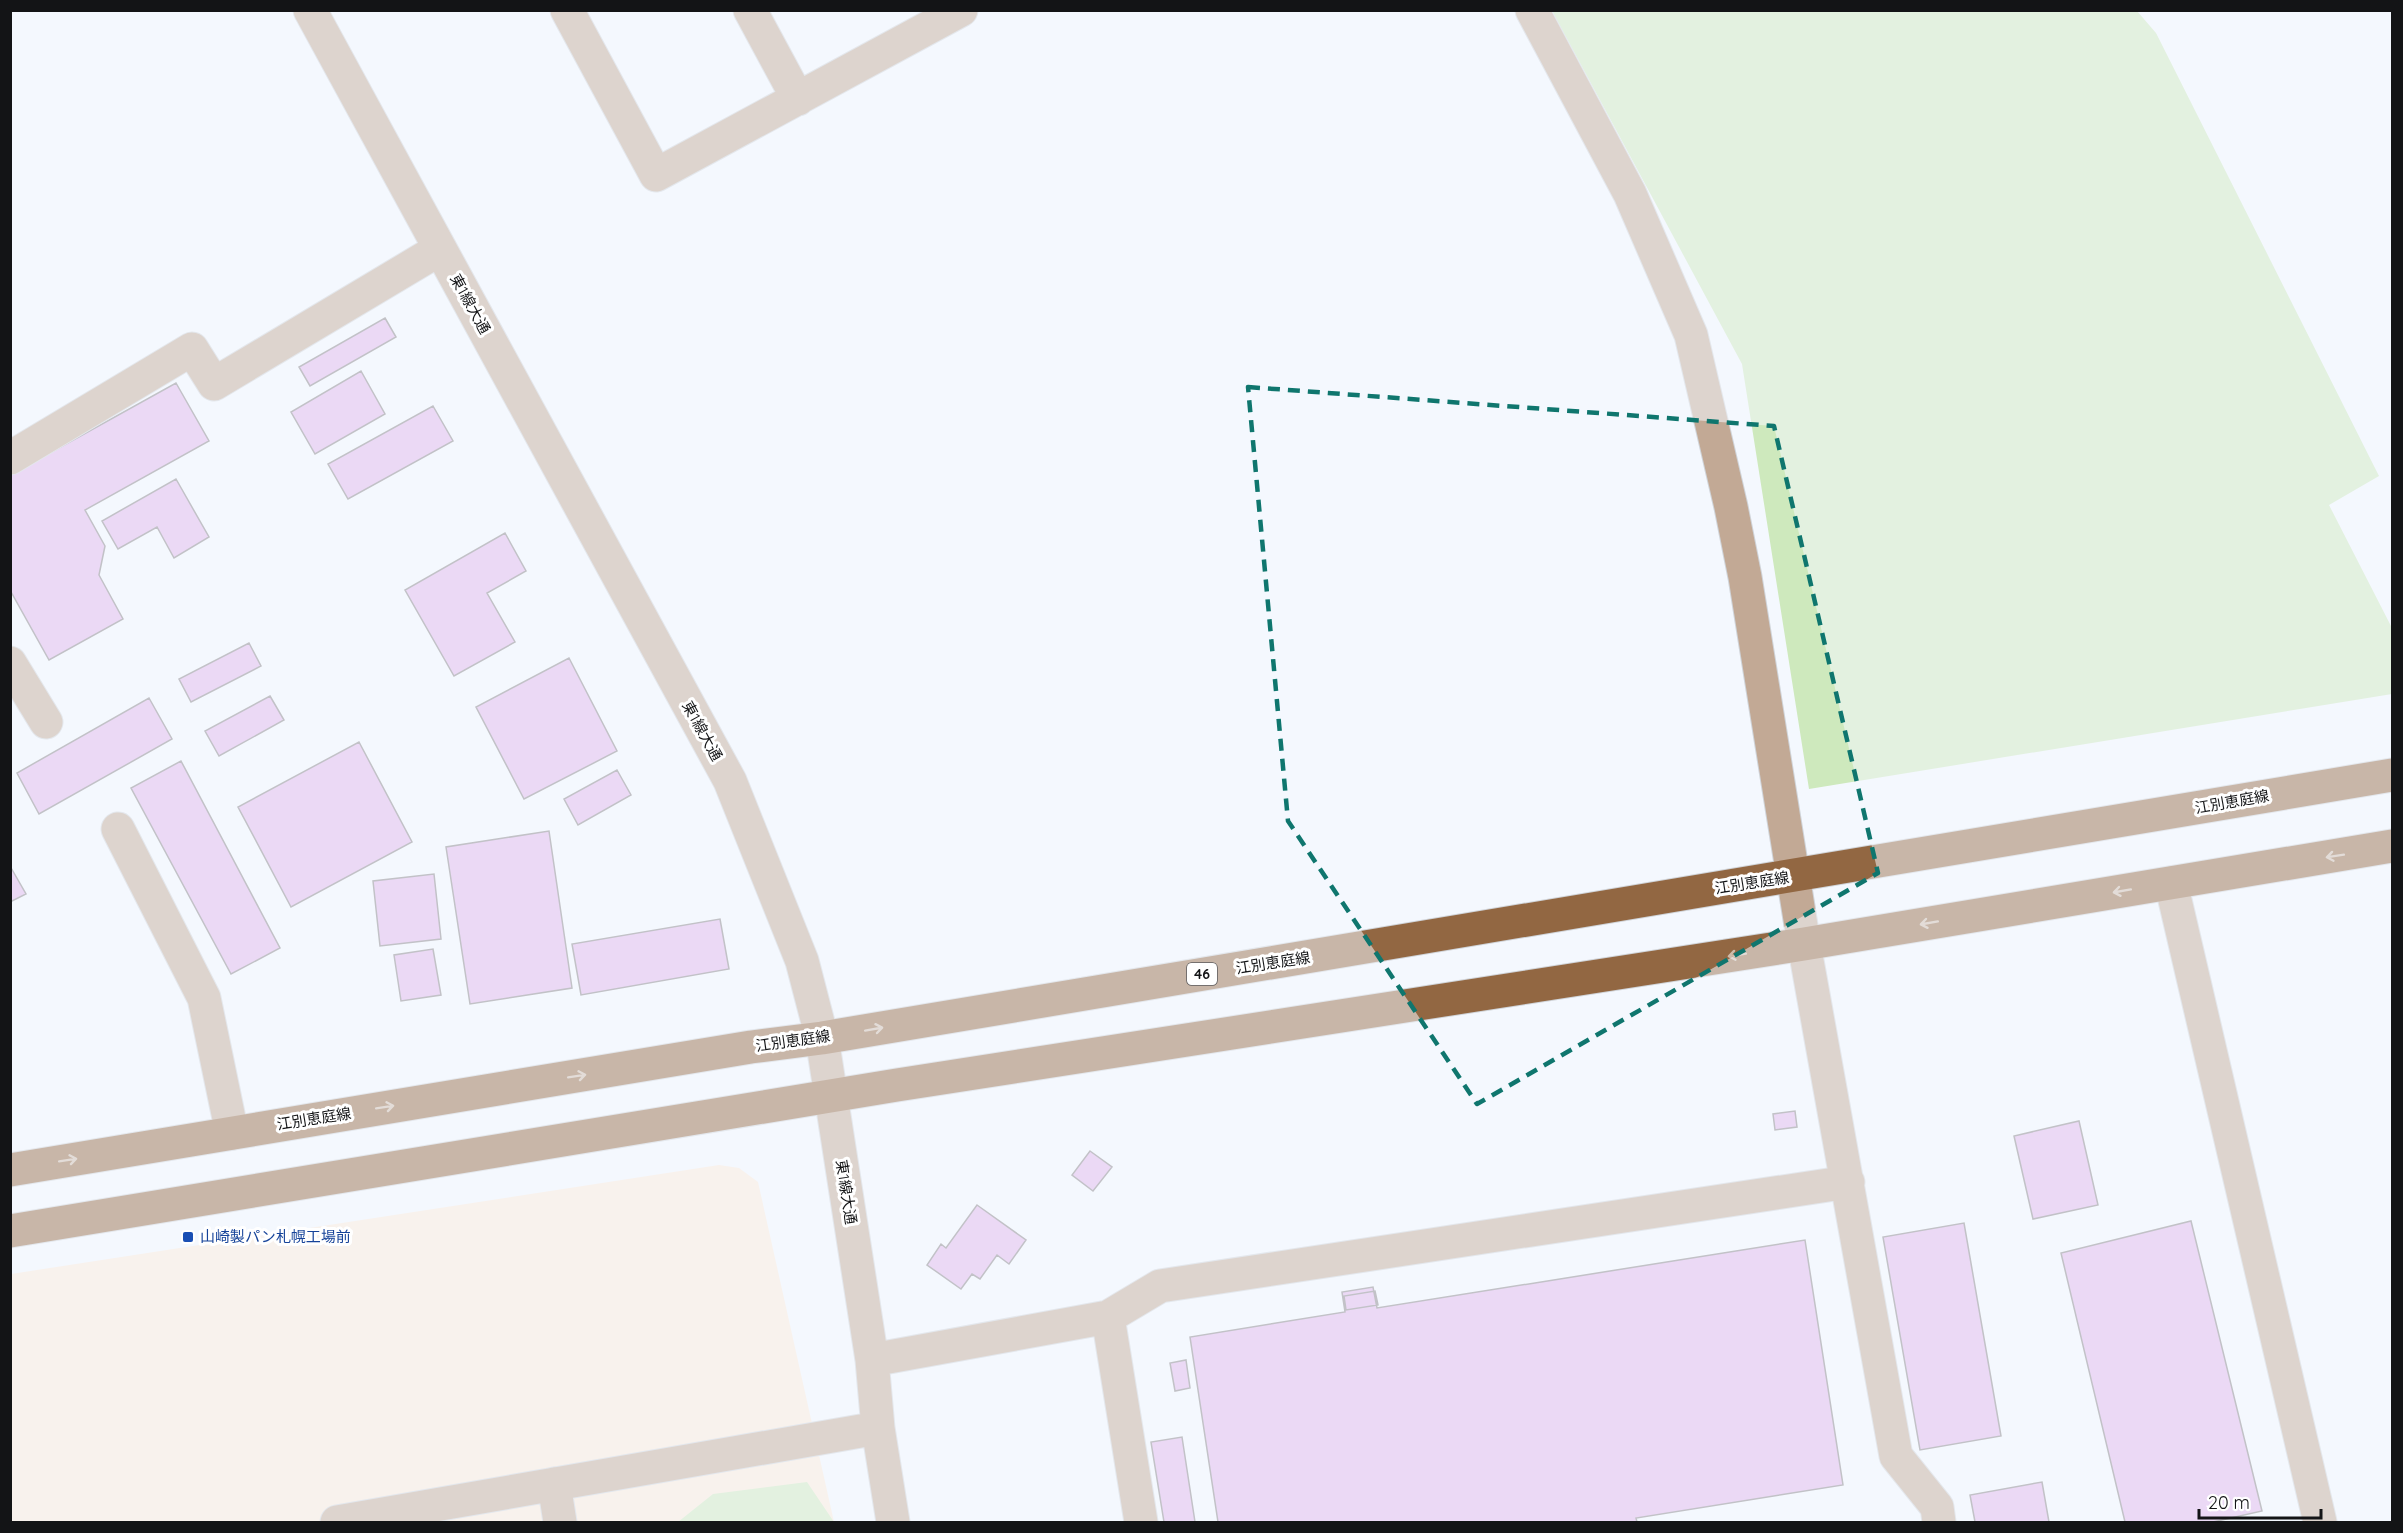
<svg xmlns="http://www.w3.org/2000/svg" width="2403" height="1533" viewBox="0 0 2403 1533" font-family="Quicksand,'Noto Sans JP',sans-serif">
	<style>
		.industrial { fill: #fdebda }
		.green { fill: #cee9bd }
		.building { fill: #dfb3eb; stroke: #858186; stroke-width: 1.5 }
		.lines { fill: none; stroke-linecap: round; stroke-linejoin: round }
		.minor-casing { stroke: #d0d4d9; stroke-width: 35 }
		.major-casing { stroke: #d0d4d9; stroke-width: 35 }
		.minor { stroke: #c2a995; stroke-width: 33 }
		.major { stroke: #926742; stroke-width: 33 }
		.oneway { stroke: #cebbaa }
		.marked { fill: none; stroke: #0f766e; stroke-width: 4.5; stroke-dasharray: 12 8; stroke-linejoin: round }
		.transit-dot { fill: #1a4fb4; stroke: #fff; stroke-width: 2 }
		.labels { text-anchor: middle; stroke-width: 6; stroke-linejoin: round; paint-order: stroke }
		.shield { fill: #fff; stroke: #5a5a5c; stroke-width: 1.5 }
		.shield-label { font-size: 14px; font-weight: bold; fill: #131416 }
		.street-label { font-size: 15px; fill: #131416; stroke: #fff }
		.transit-label { font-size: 15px; fill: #164399; stroke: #fff; text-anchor: start }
	</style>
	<rect width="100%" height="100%" fill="#f4f8fe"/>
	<path class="industrial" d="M719,1165l20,3 19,14 76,340h-823v-248z"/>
	<path class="green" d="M1552,11h585l19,22 223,443 -50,29 63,123v66l-583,95 -67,-425z
		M807,1482l27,40h-156l35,-28z"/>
	<path class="building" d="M385,318l11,19 -86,49 -11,-19z
		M361,371l24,43 -70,40 -24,-42z
		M176,383l33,58 -124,69 20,36 -6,29 24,44 -74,41 -39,-70v-115z
		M433,406l20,35 -105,58 -20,-35z
		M176,479l33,58 -35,21 -17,-31 -39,22 -16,-28z
		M505,533l21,38 -39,22 28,49 -61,34 -49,-86z
		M249,643l12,23 -70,36 -12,-23z
		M569,658l48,93 -93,48 -48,-92z
		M270,696l14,24 -65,36 -14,-25z
		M149,698l23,41 -133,75 -22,-41z
		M359,742l53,100 -121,65 -53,-100z
		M181,761l99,187 -49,26 -100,-186z
		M617,770l14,25 -53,30 -14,-26z
		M549,831l23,157 -102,16 -24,-157z
		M10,866l16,28 -16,8z
		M434,874l7,65 -61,7 -7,-65z
		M720,919l9,50 -148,26 -9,-51z
		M433,949l8,46 -40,6 -7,-46z
		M1795,1111l2,16 -22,3 -2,-16z
		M2079,1121l19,84 -65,14 -19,-83z
		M1090,1151l22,16 -19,24 -21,-16z
		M977,1205l49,35 -17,24 -12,-9 -17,24 -8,-5 -11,15 -34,-24 14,-21 5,4z
		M2191,1221l71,290 -49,11h-88l-64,-269z
		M1964,1223l37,213 -81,14 -37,-213z
		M1805,1240l38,245 -207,33 1,4h-419l-28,-185 155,-25 -3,-20 31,-5 4,21z
		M1375,1291l3,14 -32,5 -2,-14z
		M1186,1360l4,28 -15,3 -5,-28z
		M1182,1437l13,85h-31l-13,-80z
		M2042,1482l7,40h-74l-5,-27z"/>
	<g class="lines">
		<defs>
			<path id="minor" d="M310,10l420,771 72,180 20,77 50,322 6,68 15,94
				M567,10l89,165 305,-165
				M750,10l48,89
				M1532,10l98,184 61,141 40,172 14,70 59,367 92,512 41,51 2,15
				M10,458l182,-109 22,35 226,-135
				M10,663l36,59
				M118,829l86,169 28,135
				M2171,883l149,639
				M1108,1317l33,205
				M872,1360l236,-43 52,-31 688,-104
				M554,1484l6,38
				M337,1522l541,-94"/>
			<path id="major" d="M10,1170l741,-123 71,-9 1570,-263
				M10,1231l887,-146 907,-141 588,-98"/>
		</defs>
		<use href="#minor" class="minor-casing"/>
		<use href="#major" class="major-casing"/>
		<use href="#minor" class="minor"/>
		<use href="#major" class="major"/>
	</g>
	<defs><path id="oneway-shaft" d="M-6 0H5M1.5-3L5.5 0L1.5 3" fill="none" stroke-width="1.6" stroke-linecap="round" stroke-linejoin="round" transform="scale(1.5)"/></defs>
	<g class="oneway">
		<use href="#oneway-shaft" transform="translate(2335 856) rotate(171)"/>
		<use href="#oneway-shaft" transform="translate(2122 891) rotate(170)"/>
		<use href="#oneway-shaft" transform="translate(1929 923) rotate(170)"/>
		<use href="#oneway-shaft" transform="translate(1737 955) rotate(171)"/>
		<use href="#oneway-shaft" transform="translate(874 1029) rotate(-10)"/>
		<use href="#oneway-shaft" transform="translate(577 1076) rotate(-9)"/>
		<use href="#oneway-shaft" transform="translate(385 1107) rotate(-9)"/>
		<use href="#oneway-shaft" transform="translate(68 1160) rotate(-9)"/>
	</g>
	<path d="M0 0H2403V1533H0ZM1248,387l526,39 104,447 -401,231 -189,-283z" fill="#f4f8fe" fill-opacity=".55" fill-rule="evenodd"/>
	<path class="marked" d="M1248,387l526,39 104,447 -401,231 -189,-283z"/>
	<rect class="transit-dot" x="182" y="1231" width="12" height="12" rx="3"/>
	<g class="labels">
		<rect class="shield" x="1187" y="963" width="30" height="22" rx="4.5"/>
		<g class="shield-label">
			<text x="1202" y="979">46</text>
		</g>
		<g class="street-label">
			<text transform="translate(470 304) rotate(61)" y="5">東1線大通</text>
			<text transform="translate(702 731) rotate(61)" y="5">東1線大通</text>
			<text transform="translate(2232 802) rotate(-10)" y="5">江別恵庭線</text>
			<text transform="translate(1752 883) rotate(-9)" y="5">江別恵庭線</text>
			<text transform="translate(1273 963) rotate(-9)" y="5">江別恵庭線</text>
			<text transform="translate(793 1041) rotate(-8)" y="5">江別恵庭線</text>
			<text transform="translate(314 1119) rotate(-9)" y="5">江別恵庭線</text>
			<text transform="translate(846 1192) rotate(81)" y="5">東1線大通</text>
		</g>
		<g class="transit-label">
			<text x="200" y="1242">山崎製パン札幌工場前</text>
		</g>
	</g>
	<rect width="2403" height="1533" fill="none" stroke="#131416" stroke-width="24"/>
	<path d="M2199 1509v9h122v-9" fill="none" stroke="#131416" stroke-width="3"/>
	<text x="2208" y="1509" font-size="18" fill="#131416" stroke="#ffffff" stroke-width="4.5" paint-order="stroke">20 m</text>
</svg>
